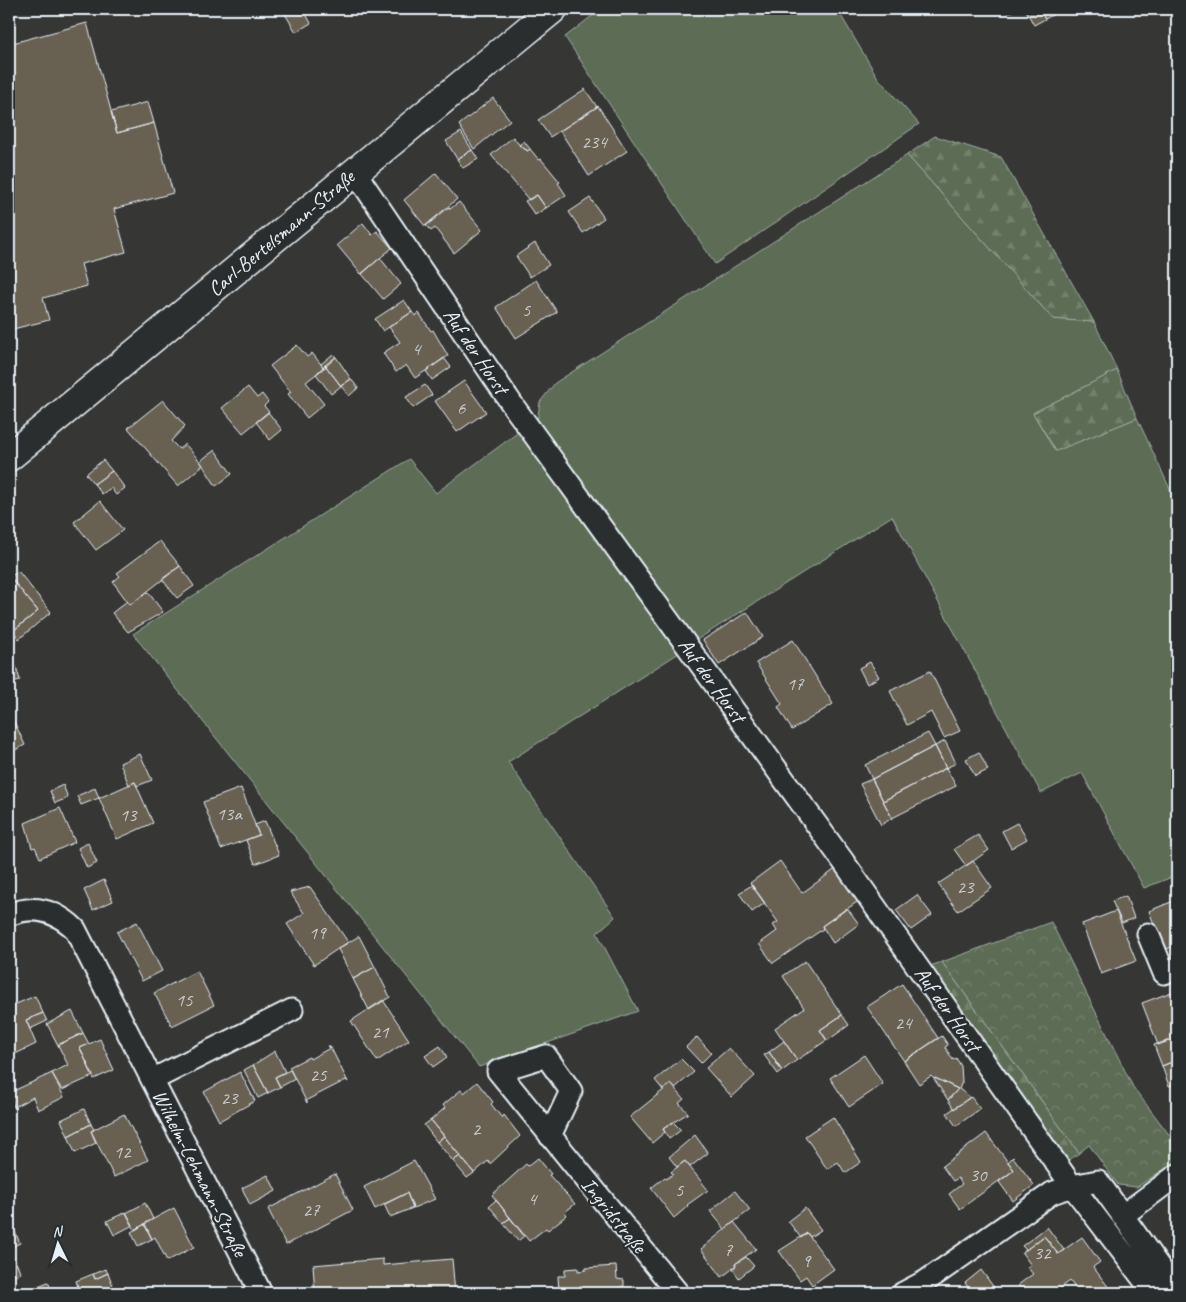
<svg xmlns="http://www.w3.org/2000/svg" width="1186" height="1302" viewBox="0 0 1186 1302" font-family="Caveat,sans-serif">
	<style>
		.green { fill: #5c6c54; stroke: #a2aea6 }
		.forest { fill: url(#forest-firs); stroke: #a2aea6 }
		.park { fill: url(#park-crowns); stroke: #a2aea6 }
		.building { fill: #686151; stroke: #e8f1f8 }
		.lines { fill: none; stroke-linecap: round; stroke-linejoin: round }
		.street-casing { stroke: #e8f1f8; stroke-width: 25 }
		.secondary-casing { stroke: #e8f1f8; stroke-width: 31 }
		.street { stroke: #2a2d2e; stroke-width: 21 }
		.secondary { stroke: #2a2d2e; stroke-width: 28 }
		.labels { text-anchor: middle; stroke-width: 4.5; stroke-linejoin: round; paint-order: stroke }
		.number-label { font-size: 19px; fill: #c8cdce }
		.street-label { font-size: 21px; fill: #e8f1f8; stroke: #2a2d2e }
	</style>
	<defs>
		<pattern id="forest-firs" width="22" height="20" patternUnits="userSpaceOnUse" patternTransform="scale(1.25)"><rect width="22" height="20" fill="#5c6c54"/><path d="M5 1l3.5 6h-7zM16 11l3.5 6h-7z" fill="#73816d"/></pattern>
		<pattern id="park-crowns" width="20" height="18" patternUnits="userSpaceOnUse" patternTransform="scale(1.25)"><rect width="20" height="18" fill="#5c6c54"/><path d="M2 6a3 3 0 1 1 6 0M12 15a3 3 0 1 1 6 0" fill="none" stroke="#73816d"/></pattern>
	</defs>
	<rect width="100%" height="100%" fill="#363735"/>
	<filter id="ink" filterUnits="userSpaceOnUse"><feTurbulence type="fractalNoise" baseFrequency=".02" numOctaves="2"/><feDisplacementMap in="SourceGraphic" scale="10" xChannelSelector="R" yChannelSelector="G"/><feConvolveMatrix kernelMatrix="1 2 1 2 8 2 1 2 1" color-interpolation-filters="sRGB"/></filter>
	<g filter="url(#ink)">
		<path class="green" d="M601,9h236l41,69 41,46 -204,140 -150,-227z
			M907,155l146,164 41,3 23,48 -84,43 22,38 82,-33 40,86v371l-33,13 -62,-115 -41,20 -149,-277 -197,125 -158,-219 3,-20 15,-19z
			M520,431l159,222 -171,109 107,155 -18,16 41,78 -159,56 -346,-433 276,-175 27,34z"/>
		<path class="forest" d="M935,136l66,21 93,165 -41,-3 -146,-164z
			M1117,370l20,48 -81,33 -23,-38z
			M942,962l137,191 -13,9 -139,-195z"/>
		<path class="park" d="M1051,922l82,165 44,58v16l-40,26 -19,-2 -29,-40 -10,8 -137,-191z"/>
		<path class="building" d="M282,9h21l8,14 -15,9z
			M1005,9h12l-9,4z
			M1025,9h14l6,10 -11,6z
			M1039,9h24l-18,10z
			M87,23l30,110 37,-10 19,70 -59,16 12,43 -45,12 6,22 -44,12 6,22 -40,10v-286z
			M585,89l12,18 -47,30 -12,-17z
			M493,98l17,22 -36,29 -15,-24z
			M148,102l6,21 -37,10 -6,-21z
			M598,106l29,45 -38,25 -29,-45z
			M461,132l11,18 -15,9 -11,-18z
			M513,137l7,9 8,5 2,-2 9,11 2,-1 19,23 -2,1 8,12 -20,13 -9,-13 -8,5 -38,-45z
			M524,141l6,8 -2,2 -9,-6z
			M472,150l6,9 -15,9 -6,-9z
			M436,173l21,26 -32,27 -21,-26z
			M537,195l9,13 -11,7 -10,-14z
			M590,198l14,20 -21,15 -14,-21z
			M459,202l23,28 -28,23 -19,-25 -4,3 -5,-5 23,-19 1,2z
			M363,223l9,12 5,-4 15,17 -31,26 -24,-29z
			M535,243l14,22 -19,12 -14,-21z
			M380,258l21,26 -18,15 -21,-25z
			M536,280l21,32 -41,26 -20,-31z
			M404,300l8,12 -29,19 -8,-12z
			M412,312l3,4 4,-3 12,18 2,-1 15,26 -33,22 -9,-13 -10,7 -13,-19 17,-11 -11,-15z
			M297,345l10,12 5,-4 12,15 -18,14 18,22 -17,14 -19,-24 3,-2 -21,-26z
			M333,354l3,3 -12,11 -3,-4z
			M336,357l15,22 -10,7 -16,-21z
			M444,358l7,9 -19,13 -6,-9z
			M325,365l16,21 -10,8 -15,-20z
			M351,379l7,9 -9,8 -8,-10z
			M464,381l22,31 -29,20 -22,-31z
			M425,385l7,10 -19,13 -7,-11z
			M248,387l9,11 5,-4 6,8 -4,4 5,6 -26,21 -21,-25z
			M163,400l22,26 -14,15 8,8 6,-5 18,21 -25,21 -50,-58z
			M268,412l14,18 -12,10 -14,-18z
			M215,450l17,24 -16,12 -16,-25z
			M103,460l9,11 -18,13 -8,-10z
			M112,471l13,17 -9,7 -5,-7 -9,6 -8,-10z
			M100,501l23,29 -27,20 -22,-28z
			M160,541l20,25 -50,39 -17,-23 7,-6 -3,-3z
			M180,566l14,20 -17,12 -15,-19z
			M18,571l33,41 -32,27 -6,-8 25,-20 -28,-34z
			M10,577l28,34 -25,20 -4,-5z
			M148,592l15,20 -35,20 -16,-19 15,-12 3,4z
			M747,612l16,25 -44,28 -16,-25z
			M793,640l40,64 -41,26 -14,-23 4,-3 -26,-41z
			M9,650l4,6 7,24 -11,3z
			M870,662l9,15 -12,7 -8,-16z
			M930,671l30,60 -16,7 -13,-26 -24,13 -17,-34z
			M9,711l16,34 -16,8z
			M928,733l7,13 -63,33 -7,-14z
			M945,741l11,22 -10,5 -11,-22z
			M935,746l11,22 -63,33 -11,-22z
			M979,752l9,18 -13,6 -9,-17z
			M140,754l12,26 -15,6 -2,-4 -6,3 -9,-22z
			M946,768l10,18 -64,32 -9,-17z
			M872,779l20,39 -11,7 -21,-41z
			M135,782l18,41 -36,16 -18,-41 -18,7 -4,-9 18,-8 4,10z
			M63,785l5,13 -13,5 -5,-12z
			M241,788l18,47 -38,14 -18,-47z
			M60,808l15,34 -35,16 -5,-11 -3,1 -7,-25z
			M265,821l14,34 -24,9 -9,-24 13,-5 -4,-10z
			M1017,823l10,16 -16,9 -9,-17z
			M978,835l11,15 -23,16 -12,-17z
			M88,843l9,20 -10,5 -9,-20z
			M780,861l22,32 35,-25 23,32 -38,26 1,3 -50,34 -14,-19 18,-13 -4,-6 5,-3 -28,-39z
			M973,861l19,27 -34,23 -20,-27z
			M104,880l9,21 -20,9 -9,-20z
			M752,885l13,18 -13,9 -13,-19z
			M310,887l38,55 -34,23 -27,-41 17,-11 -14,-21z
			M917,895l15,20 -21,15 -15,-20z
			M1126,896l8,22 -12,5 -10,-22z
			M1176,900l1,45 -13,5 -15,-39z
			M847,908l12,16 -26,19 -11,-17z
			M1116,911l20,50 -35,13 -19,-50z
			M137,922l25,49 -20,10 -25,-49z
			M359,936l16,31 -22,12 -15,-30z
			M805,961l37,54 -22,15 7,10 -30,20 -22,-32 29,-20 -21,-32z
			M375,967l15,30 -21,13 -16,-31z
			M197,971l17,34 -42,21 -18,-33z
			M902,984l36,54 -34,23 -37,-54z
			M1177,990v48l-19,7 -16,-42z
			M35,996l8,17 -17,7 10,24 -27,13v-50z
			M383,1000l26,40 -32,21 -26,-40z
			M72,1011l11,22 -25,12 -11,-21z
			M43,1013l4,8 -17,8 -4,-9z
			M842,1015l7,10 -22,16 -7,-11z
			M83,1033l6,11 -9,4 13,28 -31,14 -10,-17 16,-8 -10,-20z
			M942,1036l6,9 -3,2 8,13 3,-2 5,8 1,16 -3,7 11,8 -16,12 -6,-9 10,-11 -23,-11 -1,1 -3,-3 -12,8 -15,-23z
			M697,1037l14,16 -10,10 -15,-16z
			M1177,1038v22l-15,6 -8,-21z
			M100,1039l14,31 -20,9 -14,-31z
			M784,1041l13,19 -15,11 -13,-19z
			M328,1046h2l18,36 -2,-2 -39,20v3l-18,-36 20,-10 1,2 20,-11z
			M440,1046l7,11 -14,10 -8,-11z
			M729,1048l26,28 -23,21 -26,-29z
			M275,1051l10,21 -10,5 5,10 -12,6 -15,-28z
			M769,1052l13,19 -4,3 -14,-19z
			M864,1055l19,29 -34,23 -19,-29z
			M681,1059l13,13 -19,16 -4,-4 -8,6 -8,-10z
			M1177,1060v23l-8,3 -7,-20z
			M253,1065l15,28 -10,5 -14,-28z
			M290,1070l5,9 -15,8 -5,-10z
			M240,1072l15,29 -36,20 -15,-29z
			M52,1073l12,24 -26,13 -5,-13 -19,10 -5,-14z
			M935,1078l23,11 -10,11 -14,-21z
			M477,1082l16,20 -2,2 11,14 2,-3 16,21 -30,28 -2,-3 -14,12 -43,-53 14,-12 -2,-3 18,-15 3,3z
			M1177,1083v15l-5,-14z
			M671,1084l13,15 -5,4 9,10 -25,16 2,3 -13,11 -22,-26z
			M971,1097l9,12 -24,17 -9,-13z
			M84,1109l7,15 -23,12 -7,-16z
			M124,1114l24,46 -34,17 -23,-46z
			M833,1117l28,45 -16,11 -7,-11 -11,7 -22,-33z
			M431,1120l13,16 -7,6 -13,-17z
			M673,1122l8,8 -12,9 -6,-10z
			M91,1124l3,6 -3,1 5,12 -21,10 -7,-17z
			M986,1133l28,37 -54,39 -11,-15 13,-10 -4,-6 -5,3 -11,-15z
			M695,1135l13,18 -18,14 -5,-6 -8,6 -8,-10z
			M444,1136l16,20 -7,5 -16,-19z
			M460,1156l14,17 -7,5 -14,-17z
			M1013,1157l21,28 -21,16 -14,-19 15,-12 -6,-8z
			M538,1158l13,16 -2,1 26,29 -10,8 2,3 -19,15 -2,-2 -17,13 -37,-46 34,-31 2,2z
			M414,1161l21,38 -22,9 -6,-15 -32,16 -11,-22z
			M685,1161l23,29 -21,15 1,1 -14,12 -23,-30 14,-11 1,2 7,-5 -2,-2z
			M335,1174l18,36 -67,35 -18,-36z
			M268,1175l8,16 -26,14 -8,-17z
			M735,1191l15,19 -25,19 -15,-18z
			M407,1193l6,15 -23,9 -6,-13z
			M496,1200l14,18 -7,5 -14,-17z
			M145,1203l8,16 -18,11 -9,-17z
			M174,1208l20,39 -27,14 -12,-24 -3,2 -8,-15z
			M805,1208l16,22 -11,7 -3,-4 -6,5 -13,-17z
			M1177,1211v11l-5,-7z
			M126,1212l7,13 -19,10 -7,-14z
			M510,1218l14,18 -6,5 -15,-18z
			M734,1222l22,27 -21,15 1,2 -14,11 -21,-28z
			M145,1224l7,15 -14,7 -7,-14z
			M1047,1227l17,23 -6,4 -14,-18 -18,14 -4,-4z
			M15,1232l5,11 -11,5v-14z
			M807,1233l27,36 -22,16 -6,-9 -6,4 -21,-29z
			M1044,1236l14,18 24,-17 18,25 -7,5 20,26h-34l-9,-12 -16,12h-29l-7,-8 15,-11 -6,-7 4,-2 -9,-12z
			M9,1248l12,25 -12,6z
			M746,1257l8,9 -15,12 -7,-10 4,-2 -1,-2z
			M383,1259v6l69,-6 3,34h-140l-2,-28z
			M616,1266l1,13 7,1v6l-9,3v4h3h-59l-1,-17h7v-7l13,-1v3l8,-1v-2z
			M105,1269l3,4 -13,6 -2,-5z
			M981,1270l17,23h-26l-7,-10z
			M108,1273l8,20h-41l-2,-4 5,-2 -2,-6 17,-7 2,5z
			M48,1282l5,11h-12l-3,-7z"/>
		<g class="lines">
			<defs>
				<path id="street" d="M355,172l159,235 329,454 229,325 82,107
					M9,915c25,-11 47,-4 66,14l186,364
					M1148,934l16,39 13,-5
					M152,1080l140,-70
					M550,1136l21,-45 -25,-35 -48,15 180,222
					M1122,1216l55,-41
					M903,1293l23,-12 126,-88 20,-7 26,-5 79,111"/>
				<path id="secondary" d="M9,457l544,-448"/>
			</defs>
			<use href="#street" class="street-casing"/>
			<use href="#secondary" class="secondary-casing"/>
			<use href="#street" class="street"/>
			<use href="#secondary" class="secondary"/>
		</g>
	</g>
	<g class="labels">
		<g class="number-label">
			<text x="594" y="148">234</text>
			<text x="526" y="316">5</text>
			<text x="416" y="355">4</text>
			<text x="461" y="414">6</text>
			<text x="795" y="690">17</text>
			<text x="229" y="820">13a</text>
			<text x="128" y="821">13</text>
			<text x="965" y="893">23</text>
			<text x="317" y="939">19</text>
			<text x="184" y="1006">15</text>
			<text x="903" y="1029">24</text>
			<text x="380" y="1038">21</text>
			<text x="318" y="1081">25</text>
			<text x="229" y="1104">23</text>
			<text x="476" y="1135">2</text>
			<text x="122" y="1158">12</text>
			<text x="978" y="1181">30</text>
			<text x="679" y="1196">5</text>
			<text x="532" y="1205">4</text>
			<text x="311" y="1216">27</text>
			<text x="728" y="1256">7</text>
			<text x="1042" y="1259">32</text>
			<text x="806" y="1267">9</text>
		</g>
		<g class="street-label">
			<text transform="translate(281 233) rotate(-40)" y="7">Carl-Bertelsmann-Straße</text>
			<text transform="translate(476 351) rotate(56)" y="7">Auf der Horst</text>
			<text transform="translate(712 680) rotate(54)" y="7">Auf der Horst</text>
			<text transform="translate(948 1009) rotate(55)" y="7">Auf der Horst</text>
			<text transform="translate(200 1173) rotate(63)" y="7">Wilhelm-Lehmann-Straße</text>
			<text transform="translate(614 1215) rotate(51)" y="7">Ingridstraße</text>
		</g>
	</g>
	<rect width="1186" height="1302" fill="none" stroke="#2a2d2e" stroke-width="30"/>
	<rect x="15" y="15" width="1156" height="1272" fill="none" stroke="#e8f1f8" stroke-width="2" filter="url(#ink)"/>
	<g transform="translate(58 1244) rotate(355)" stroke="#2a2d2e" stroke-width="4" paint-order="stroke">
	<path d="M0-4L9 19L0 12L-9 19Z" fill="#e8f1f8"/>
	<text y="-8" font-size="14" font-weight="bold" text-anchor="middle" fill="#e8f1f8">N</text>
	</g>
</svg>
